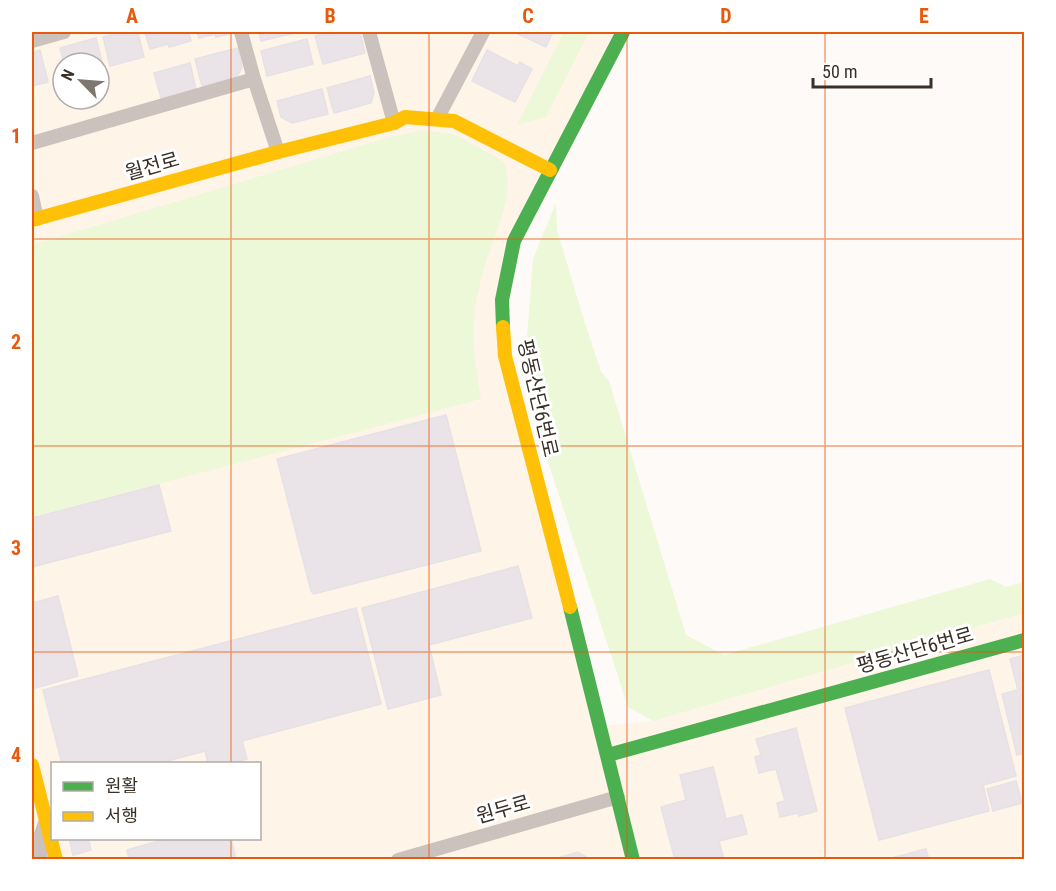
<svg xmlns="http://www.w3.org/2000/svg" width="1056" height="891" viewBox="0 0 1056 891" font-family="'Roboto Condensed','Noto Sans KR',sans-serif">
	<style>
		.industrial { fill: #fef4e8; fill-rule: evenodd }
		.green { fill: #ecf8d8 }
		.building { fill: #eae4e9; stroke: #e5e1e5; stroke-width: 1.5 }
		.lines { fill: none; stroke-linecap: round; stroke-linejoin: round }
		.street { stroke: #cbc1bd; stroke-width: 14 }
		.fast { stroke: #4caf50; stroke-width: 14 }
		.slow { stroke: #ffc107; stroke-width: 14 }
		.grid { fill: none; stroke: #e8590c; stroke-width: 1.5; stroke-opacity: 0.55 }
		.labels { text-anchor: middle; stroke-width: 6; stroke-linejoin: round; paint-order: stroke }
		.street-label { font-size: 20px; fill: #393027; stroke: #fff }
		.neatline { fill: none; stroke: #e8590c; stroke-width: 2 }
		.grid-label { font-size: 20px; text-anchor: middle; font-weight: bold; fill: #e8590c }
	</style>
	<rect width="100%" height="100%" fill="#fdfaf7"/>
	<path class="industrial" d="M32,32h591l-109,209 -9,115 96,370 52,-5 371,-108v246h-992zM63,63h36v36h-36zM52,764h208v74h-208z"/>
	<path class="green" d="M564,32h25l-43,85 -29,8z
		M426,130l31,5 47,27c11,34 -7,64 -17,97 -6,18 -11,39 -13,58 -3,27 3,55 7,82l-449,118v-272l358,-108z
		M556,203l1,27 26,87 18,55 8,9 77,254 38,20 266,-76 16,8 18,-5v31l-371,108 -25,-14 -85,-261 -9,-47 -7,-62 6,-78z"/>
	<path class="building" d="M122,32h10v3l6,-2 6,24 -34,9 -7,-29z
		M145,32h44l2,9 -22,6 -1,-3 -18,5z
		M197,32h37v1l-18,4 -1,-3 -16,4z
		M259,32h40l-38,9z
		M331,32h29l5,21 -42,11 -8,-28z
		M514,32h39l-7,15z
		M96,38l8,32 -5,1v-8h-35l-4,-15z
		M307,39l6,25 -46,12 -6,-25z
		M238,48l4,19 -5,10 -35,9 -7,-27z
		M40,50l8,32 -16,4v-33z
		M487,50l31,16 2,-4 12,7 -17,33 -43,-21z
		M190,63l6,26 -35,9 -7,-25z
		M370,76l4,17 -3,10 -37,10 -7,-25z
		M322,89l6,25 -36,9 -11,-6 -4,-16z
		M446,415l35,136 -167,43 -3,-3 -34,-132z
		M159,485l12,46 -139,36v-49z
		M518,566l14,52 -103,27 12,50 -53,14 -26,-101z
		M58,596l20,80 -46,13v-86z
		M356,608l25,96 -139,37 5,18 -18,5h-21l-3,-13 -49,13h-94l-19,-74z
		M1024,655v98l-7,2 -15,-61 16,-4 -8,-31z
		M989,670l27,106 -33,9 6,26 -110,29 -34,-132z
		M796,728l21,83 -18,5 -1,-3 -18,4 -3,-14 8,-2 -9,-32 -17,4 -4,-16 6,-2 -5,-16z
		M713,767l13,52 16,-4 5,19 -28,7 5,19h-49l-14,-53 25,-7 -6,-25z
		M1016,781l6,22 -29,8 -6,-22z
		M69,838h19l3,12 -18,5z
		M169,838h62l5,22h-107l-2,-10z
		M926,849l3,11h-45z
		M578,852l13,8h-40z"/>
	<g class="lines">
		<path class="street" d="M241,32l13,47 24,73
			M369,32l25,91
			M32,41l32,-9
			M437,119l46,-87
			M32,143l222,-64
			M32,196l5,23
			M41,860l-2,-20 7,-20
			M398,860l220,-63"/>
		<path class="fast" d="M503,327l-1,-27 12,-59 109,-209
			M570,607l63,253
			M608,755l416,-115"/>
		<path class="slow" d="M32,220l246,-68 116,-29 11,-6 49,4 96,49
			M503,327l2,29 65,251
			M32,765l24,95"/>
	</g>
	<path class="grid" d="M231,32v732M429,32v828M627,32v828M825,32v828M32,239h992M32,446h992M32,652h992M231,838v22"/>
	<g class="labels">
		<g class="street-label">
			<text transform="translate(152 166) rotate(-16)" y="7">월전로</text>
			<text transform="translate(538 398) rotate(77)" y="7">평동산단6번로</text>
			<text transform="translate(915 650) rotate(-16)" y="7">평동산단6번로</text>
			<text transform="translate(503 809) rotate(-16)" y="7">원두로</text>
		</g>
	</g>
	<rect width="1056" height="891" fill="none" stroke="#ffffff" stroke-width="66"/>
	<rect x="51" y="762" width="210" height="78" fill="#ffffff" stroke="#b0aca9" stroke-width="1.5"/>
	<rect x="63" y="782" width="30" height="9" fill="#4caf50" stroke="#b0aca9" stroke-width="1.5"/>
	<text x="105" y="792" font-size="18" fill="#393027">원활</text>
	<rect x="63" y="812" width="30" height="9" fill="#ffc107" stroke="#b0aca9" stroke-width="1.5"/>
	<text x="105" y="822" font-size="18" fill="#393027">서행</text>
	<g transform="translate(81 81) rotate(295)"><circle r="28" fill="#ffffff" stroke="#b0aca9" stroke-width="1.5"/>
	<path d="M0-4.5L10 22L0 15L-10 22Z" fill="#7e7770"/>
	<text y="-9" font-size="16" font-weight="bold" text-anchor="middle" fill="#393027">N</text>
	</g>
	<path d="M813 78v9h118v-9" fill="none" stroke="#393027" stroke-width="3"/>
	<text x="822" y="78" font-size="18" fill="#393027" stroke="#ffffff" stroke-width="4.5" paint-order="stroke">50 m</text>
	<rect x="33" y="33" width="990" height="825" class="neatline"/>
	<g class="grid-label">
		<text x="132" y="23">A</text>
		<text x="330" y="23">B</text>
		<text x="528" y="23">C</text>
		<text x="726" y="23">D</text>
		<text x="924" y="23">E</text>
		<text x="16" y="143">1</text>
		<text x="16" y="349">2</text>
		<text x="16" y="555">3</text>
		<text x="16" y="762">4</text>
	</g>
</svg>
